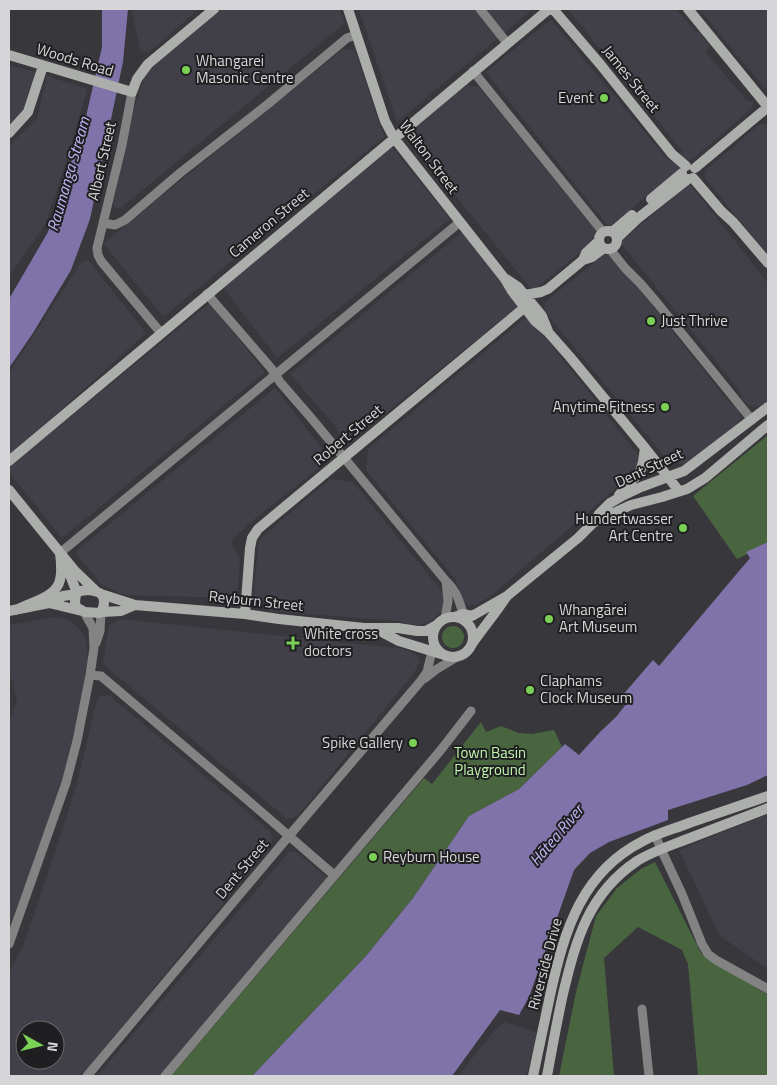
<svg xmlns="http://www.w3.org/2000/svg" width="777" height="1085" viewBox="0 0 777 1085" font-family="'Titillium Web',sans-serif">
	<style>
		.built { fill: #414049; fill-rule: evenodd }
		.green { fill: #49653f }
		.water { fill: #7f73a9 }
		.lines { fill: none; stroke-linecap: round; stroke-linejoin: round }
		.street { stroke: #828382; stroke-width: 9 }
		.secondary { stroke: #acaeab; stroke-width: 10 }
		.poi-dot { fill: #7bd156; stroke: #1f1f21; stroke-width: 2 }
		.labels { text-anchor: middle; stroke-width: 4; stroke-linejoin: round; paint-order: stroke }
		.street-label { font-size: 15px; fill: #d6d6d8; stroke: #1f1f21 }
		.poi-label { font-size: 15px; fill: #d6d6d8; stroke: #1f1f21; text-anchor: start }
		.park-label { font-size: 15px; fill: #bff5ab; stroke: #1f1f21 }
		.water-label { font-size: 16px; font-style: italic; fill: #c2b5f5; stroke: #1f1f21 }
	</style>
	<rect width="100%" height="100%" fill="#38373b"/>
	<path class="built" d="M131,9h68l-50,43 -8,-1z
		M221,9h119l5,14 -223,184 -6,1 -3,-4 16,-80 17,-53z
		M360,9h173l-136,113 -38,-112z
		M568,9h108l19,22 4,1 11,14 -5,5 42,50 6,1 -1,6 -58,50 -7,3 -10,-8 6,-1z
		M699,9h69v83z
		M549,21h3l117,140 8,-1 5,6 -4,5 -69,56 -123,-155z
		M343,49l12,1 29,87 -221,180 -58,-72v-3z
		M9,65l27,7 -9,43 -18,16z
		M47,76l40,13 -20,70 -21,64 -37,54v-131l28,-28z
		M467,85l12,2 121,149 -67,55 -127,-156z
		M760,124l8,1v130l-63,-77 1,-8z
		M392,147l58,72 -173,139 -54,-71z
		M690,184l78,99v117l-5,5 -8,2 -8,-2 -4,-6 -4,-9 -119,-148z
		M462,232l58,73 -163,131 -19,-2 -1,-6 -47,-54z
		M605,254h6l118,148 6,4 5,6 1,6 -3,5 -49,40 -7,1 -12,-1 -126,-152 1,-9z
		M88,260l58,73 -137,124v-84l73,-112z
		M210,303l55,69 -203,166 -53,-66v-5z
		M524,319l8,2 108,136 -2,12 -146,126 -16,10 -7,1 -6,-5 -7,-21 -90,-110 2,-21z
		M275,388l47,60 -2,19 -69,55 -20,19 9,18 -3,35 -4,4 -109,-3 -22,-10 -27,-33z
		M330,479l23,3 91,112 1,9 -3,8 -12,11 -13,4 -11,-1 -6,-4 -134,-10 1,-10 -11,-1 -3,-4 6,-56z
		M55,617l10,2 8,4 12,13 3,23 -12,69 -22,85 -45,118v-209l8,-22 -8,-32v-43z
		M121,619l283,30 13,6 3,7 -7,12 -114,140 -3,3 -9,2 -172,-145 -12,-11 6,-38z
		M103,696h7l161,136 1,9 -2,5 -183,223 -10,7h-68v-104l14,-26 29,-85 25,-77 20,-84 2,-3zM25,1030h30v30h-30z
		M768,814v155l-48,-33 -41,-86z
		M295,851l33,27 -164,198h-67l192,-224z
		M504,1022l34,11 -12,43h-68l37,-46z"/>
	<path class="green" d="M768,435v109l-31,15 -44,-63z
		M442 637a11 11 0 1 1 22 0a11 11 0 1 1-22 0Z
		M481,722l5,10 15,-6 18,7 13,1 22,-4 8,17 -43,42 -50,27 -56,82 -47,58 -114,120h-81l253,-298 8,6z
		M655,862l46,91 67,42v81h-70l-10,-112 -6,-14 -44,-23 -34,31 10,118h-55l17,-84 20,-76 21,-28 24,-19z"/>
	<path class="water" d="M102,9h26l-5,53 -33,157 -19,51 -38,63 -24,35v-69l39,-67 37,-111 17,-74z
		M768,542v233l-21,10 -79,25v10l-59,22 -19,11 -16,17 -45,127 -10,18 -19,-5 -48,66h-200l114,-120 47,-58 56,-82 50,-27 46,-45 14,11 21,-23 16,-15 11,-14 -6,-6 32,-37 6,6 91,-108 -4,-6z"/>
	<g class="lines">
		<path class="street" d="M480,9l27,34
			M473,71l130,161
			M132,92l-10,53 -25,103 1,7 3,6 60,72
			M103,223l12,2 10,-5 55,-47 88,-69 79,-66 9,-3
			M611,248l2,5 12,15 15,15 18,21 94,116
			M207,294l64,74 9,14 32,37 134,162c12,11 15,25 19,40
			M60,553l400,-331
			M445,619l3,-18 -2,-20
			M96,643l4,-12 1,-18
			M90,675l11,1 143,121 90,78
			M424,679l13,-10 20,-12
			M655,835l6,14 21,45 20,50 6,10 8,6 52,29
			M9,944l57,-161 11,-42 13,-66 4,-27 -1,-20 -9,-16
			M642,1009l7,67
			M87,1076l201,-239 132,-155 7,-10 7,-29
			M165,1076l275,-325 31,-40"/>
		<path class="secondary" d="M348,9l37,112 9,17 111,141 7,12 23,30 13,11 22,25 75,91 34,43
			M553,9l47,55 72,90 14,12
			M688,9l80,98
			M9,55l123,37 5,-13 11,-15 66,-55
			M9,133l19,-21 15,-46
			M695,168l73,-61
			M693,178l28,33 12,11 35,41
			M651,199l31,-26
			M599 240a9 9 0 1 1 18 0a9 9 0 1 1-18 0Z
			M612,232l20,-17
			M617,238l20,-19 51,-40
			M583,260l9,-3 12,-9
			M506,279l12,8 20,24 4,5 6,15
			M525,295l16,-3 7,-3 35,-29 3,-7 13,-12
			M9,461l540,-452
			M9,490l65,80 23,22
			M619,495l21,-23 3,-10 2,-14
			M595,522l4,-8 11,-11 14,-8 17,-8 43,-16 84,-64
			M66,565l11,28
			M88,590c4,1 10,1 13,4 5,5 3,15 -1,19l-15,-1 -9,-5 -1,-5 1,-8 4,-3z
			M101,594l34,11 110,9 34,5 85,9h34l19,3h9l11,-6
			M49,603l33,8
			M16,610c14,-8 40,-12 44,-30 2,-8 1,-19 0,-27
			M9,611l40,-8 14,-7 13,-2
			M102,612l19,-1 14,-6
			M245,614l5,-66 2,-10 6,-9 266,-221
			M433 637a20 20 0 1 1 40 0a20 20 0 1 1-40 0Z
			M455,617l8,-3 9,2 35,-20 71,-58 16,-16 37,-17 31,-8 25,-8 18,-11 63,-53
			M376,629l23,12 42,13
			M472,644c11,-16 24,-31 34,-47
			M533,1076c6,-28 12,-57 18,-85 14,-62 31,-119 92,-150 15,-8 31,-12 46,-18 26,-9 53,-18 79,-27
			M547,1076c5,-27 10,-55 16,-82 13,-54 25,-100 74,-133 16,-10 35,-16 53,-23 26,-10 52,-20 78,-30"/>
	</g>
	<g class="poi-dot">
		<circle cx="186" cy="70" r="5"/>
		<circle cx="604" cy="98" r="5"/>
		<circle cx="651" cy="321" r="5"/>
		<circle cx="665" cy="407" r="5"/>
		<circle cx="683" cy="528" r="5"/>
		<circle cx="549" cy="619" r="5"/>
		<path d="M290.5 635.5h5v5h5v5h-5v5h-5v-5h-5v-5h5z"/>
		<circle cx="530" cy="690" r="5"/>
		<circle cx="413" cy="743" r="5"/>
		<circle cx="373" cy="857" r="5"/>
	</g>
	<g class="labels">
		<g class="street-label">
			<text transform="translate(75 60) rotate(17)" y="5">Woods Road</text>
			<text transform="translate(631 79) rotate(51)" y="5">James Street</text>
			<text transform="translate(429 157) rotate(53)" y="5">Walton Street</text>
			<text transform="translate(102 161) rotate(-77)" y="5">Albert Street</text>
			<text transform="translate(269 223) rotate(-40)" y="5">Cameron Street</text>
			<text transform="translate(348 435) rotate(-40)" y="5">Robert Street</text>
			<text transform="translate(649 468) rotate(-25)" y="5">Dent Street</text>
			<text transform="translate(256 601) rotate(6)" y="5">Reyburn Street</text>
			<text transform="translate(242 869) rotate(-50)" y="5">Dent Street</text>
			<text transform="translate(545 964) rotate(-75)" y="5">Riverside Drive</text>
		</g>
		<g class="poi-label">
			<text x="196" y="66">Whangarei<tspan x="196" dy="17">Masonic Centre</tspan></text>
			<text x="594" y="103" text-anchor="end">Event</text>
			<text x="661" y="326">Just Thrive</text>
			<text x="655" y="412" text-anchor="end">Anytime Fitness</text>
			<text x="673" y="524" text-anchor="end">Hundertwasser<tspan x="673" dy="17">Art Centre</tspan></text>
			<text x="559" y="615">Whangārei<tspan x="559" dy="17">Art Museum</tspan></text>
			<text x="304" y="639">White cross<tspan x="304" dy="17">doctors</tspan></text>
			<text x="540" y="686">Claphams<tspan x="540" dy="17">Clock Museum</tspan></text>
			<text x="403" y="748" text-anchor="end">Spike Gallery</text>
			<text x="383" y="862">Reyburn House</text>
		</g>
		<g class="park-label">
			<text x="490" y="758">Town Basin<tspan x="490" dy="17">Playground</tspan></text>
		</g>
		<g class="water-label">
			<text transform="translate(68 174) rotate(-74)" y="6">Raumanga Stream</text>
			<text transform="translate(556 835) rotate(-50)" y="6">Hātea River</text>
		</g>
	</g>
	<rect width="777" height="1085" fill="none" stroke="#d6d6d8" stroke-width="20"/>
	<g transform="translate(40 1045) rotate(98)"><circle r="24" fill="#1f1f21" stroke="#68686a"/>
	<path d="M0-4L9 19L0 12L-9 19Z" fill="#7bd156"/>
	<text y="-8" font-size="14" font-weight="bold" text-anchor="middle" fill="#d6d6d8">N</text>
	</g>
</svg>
